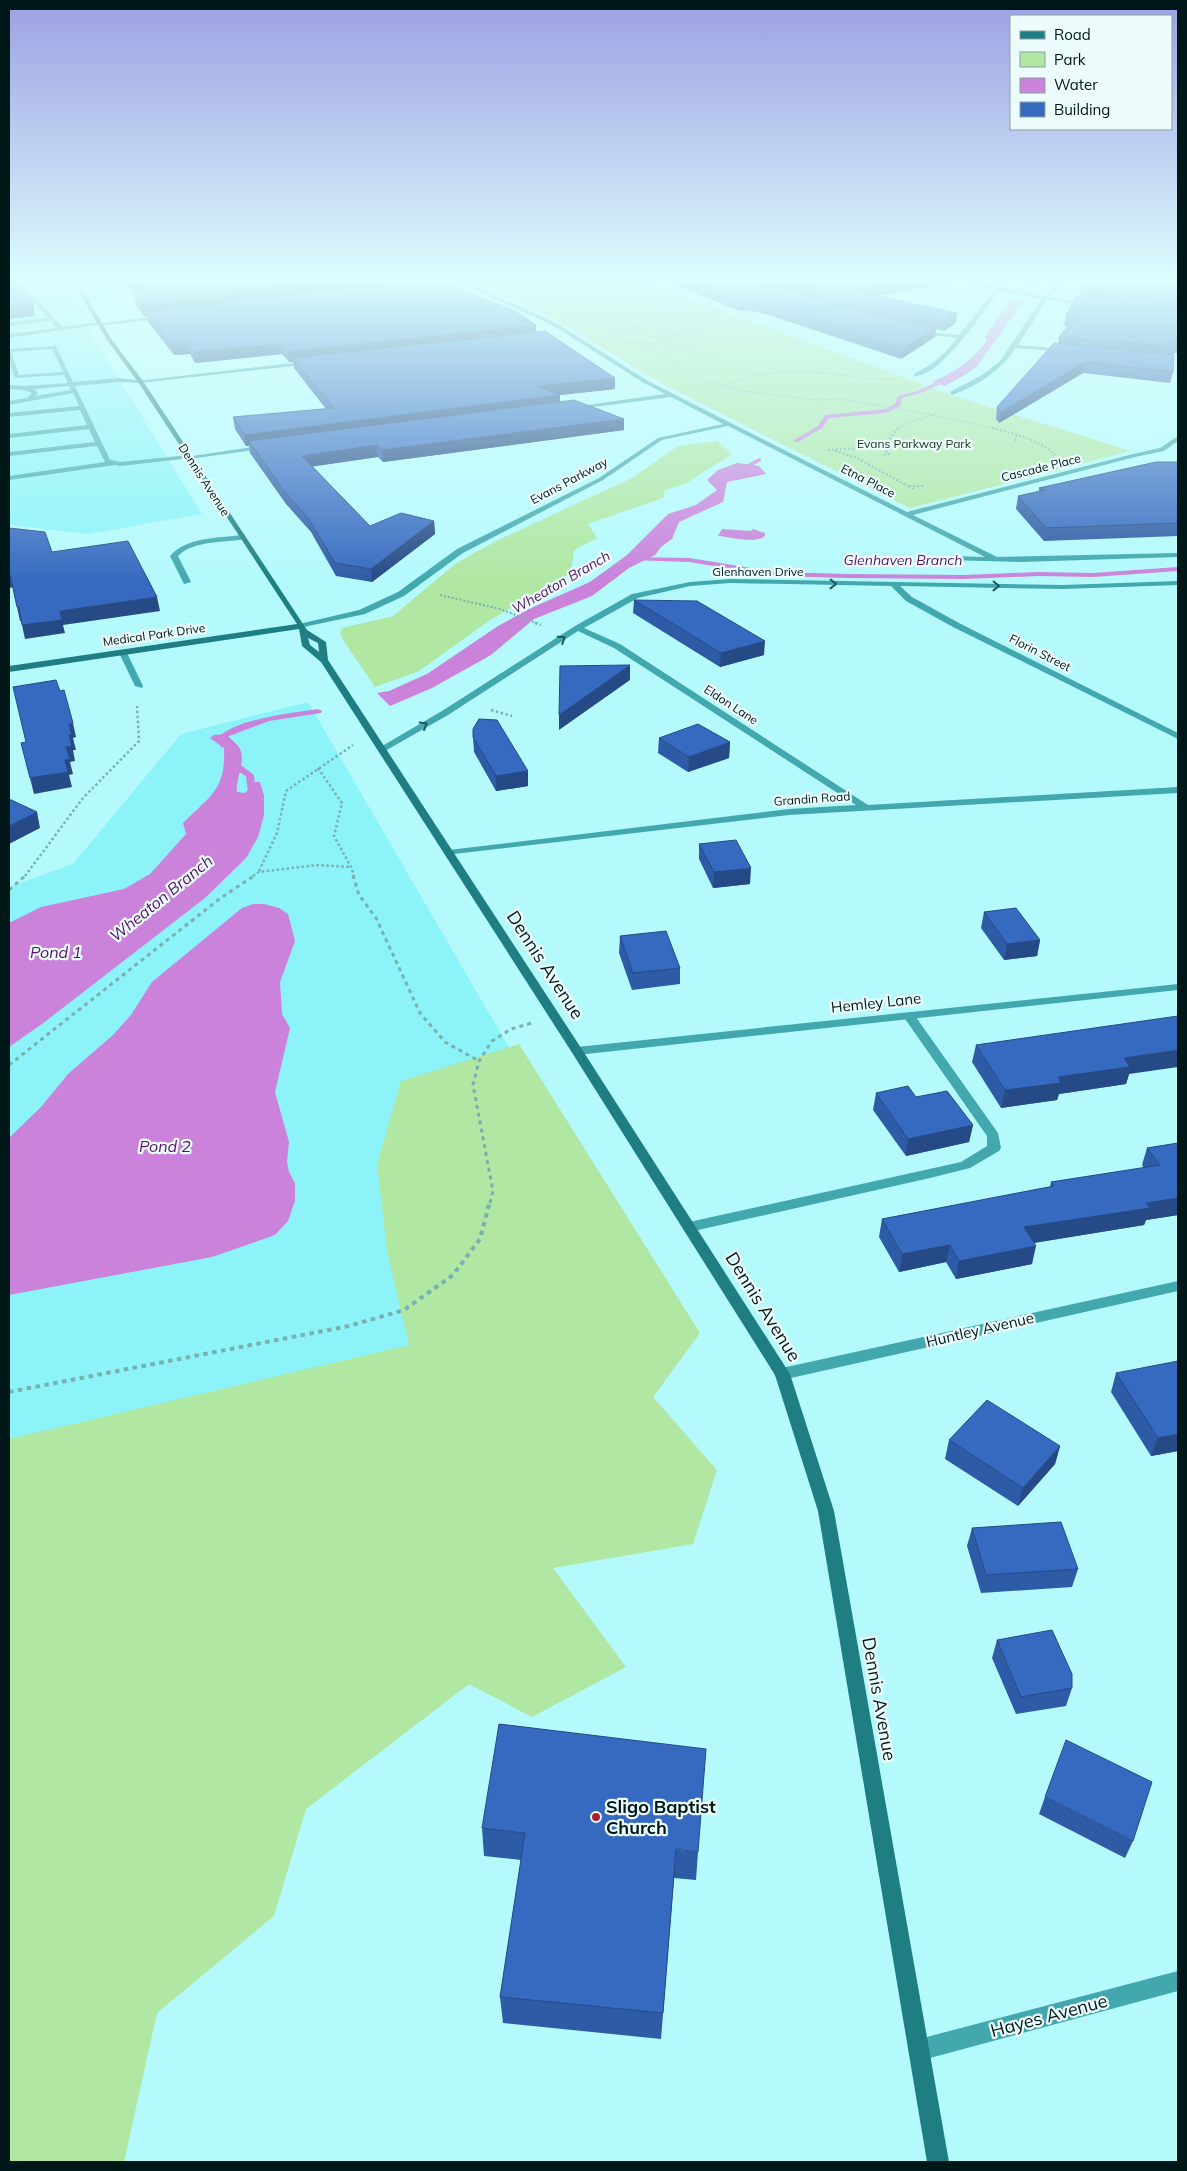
<svg xmlns="http://www.w3.org/2000/svg" width="1187" height="2171" viewBox="0 0 1187 2171" font-family="Mulish,sans-serif">
	<style>
		.built { fill: #8cf3f8 }
		.green { fill: #afe7a3 }
		.water { fill: #ca82db }
		.lines { fill: none; stroke-linecap: round; stroke-linejoin: round }
		.stream { fill: #ca82db; fill-rule: evenodd }
		.path-far4 { stroke: #79b0b2; stroke-width: 1; stroke-dasharray: 2 2; stroke-linecap: butt }
		.path-far3 { stroke: #79b0b2; stroke-width: 2; stroke-dasharray: 2 2; stroke-linecap: butt }
		.path-far2 { stroke: #79b0b2; stroke-width: 2.5; stroke-dasharray: 2.5 2.5; stroke-linecap: butt }
		.path-far1 { stroke: #79b0b2; stroke-width: 3; stroke-dasharray: 4 4; stroke-linecap: butt }
		.path { stroke: #79b0b2; stroke-width: 4; stroke-dasharray: 4.5 4.5; stroke-linecap: butt }
		.lane { fill: #43a8ae; fill-rule: evenodd }
		.street { fill: #43a8ae; fill-rule: evenodd }
		.secondary { fill: #1e7e82; fill-rule: evenodd }
		.wall { fill: #2e5ba5 }
		.shaded-wall { fill: #264a86 }
		.building { fill: #366ac0; stroke: #264a86 }
		.oneway { stroke: #1e585c }
		.poi-dot { fill: #b11e34; stroke: #ecfcfd; stroke-width: 2 }
		.labels { text-anchor: middle; stroke-width: 4.5; stroke-linejoin: round; paint-order: stroke }
		.far-park-label { font-size: 12px; fill: #193713; stroke: #ecfcfd }
		.far-street-label { font-size: 12px; fill: #001718; stroke: #ecfcfd }
		.far-water-label { font-size: 14px; font-style: italic; fill: #561364; stroke: #ecfcfd }
		.street-label { font-size: 15px; fill: #001718; stroke: #ecfcfd }
		.water-label { font-size: 16px; font-style: italic; fill: #561364; stroke: #ecfcfd }
		.near-street-label { font-size: 18px; fill: #001718; stroke: #ecfcfd }
		.near-poi-label { font-size: 18px; font-weight: bold; fill: #001718; stroke: #ecfcfd; text-anchor: start }
	</style>
	<rect width="100%" height="100%" fill="#b4fafd"/>
	<path class="built" d="M63,278h105l14,13 -110,12 130,211 -114,20 -79,-9v-240z
		M308,702l363,624 -662,149v-588l64,-23 108,-130z"/>
	<path class="green" d="M465,278h161l69,23 265,97 171,53 -221,57 -250,-125 -83,-51 -47,-25z
		M717,441l15,13 -47,30 -20,6 -2,8 -75,26 9,14 -23,12 -3,23 -81,47 -71,51 -44,16 -32,-47 -3,-7 2,-5 51,-12 62,-52 41,-23 136,-63 46,-32z
		M519,1044l181,289 -47,64 64,73 -24,74 -140,24 73,99 -94,50 -63,-33 -163,125 -32,107 -117,97 -33,149h-115v-723l400,-94 -22,-94 -10,-87 24,-83z"/>
	<path class="water" d="M1011,300l13,1 -47,65 -9,7 -23,13 -13,-4c28,-13 35,-18 55,-41l-2,-4z
		M737,463l22,3 7,8 -39,8 -4,20 -44,20 -7,17 -11,8 -6,8 -26,13 -37,28 -58,23 -43,36 -59,33 -42,18 -13,-13 12,-2 38,-17 71,-48 31,-17 61,-27 37,-27 41,-41 28,-9 21,-15 -10,-10 11,-10z
		M722,529l29,2 2,-2 12,4v3c-11,8 -34,1 -47,0z
		M226,734c4,5 12,10 14,15 6,14 -5,30 -3,43l8,1 11,-11h4l4,14v19l-6,22 -12,21 -41,40 -163,126 -33,23v-124l32,-16 83,-18 26,-15 36,-40 -3,-11c27,-27 43,-33 41,-75l-14,-10 4,-3z
		M253,904h11l15,4 9,6 7,27 -15,41 2,32 8,14 -15,64 14,50 -2,20 2,10 6,11v18l-7,20 -13,14 -63,22 -203,38v-157l32,-31 27,-33 45,-39 18,-20 21,-33 90,-74z"/>
	<g class="lines">
		<path class="stream" d="M1037,278h5l-16,13h-4v-2z
			M950,376l2,3 -31,14 -19,5 -2,8 -14,7 -57,5 -7,10 -24,14 -5,-1 25,-15 7,-11 60,-6 10,-5 3,-8 19,-5z
			M759,458l2,1v2l-23,12 -5,-1z
			M631,557l58,1 88,14 71,2 116,1 74,-3 55,1 85,-6v4l-85,6 -55,-1 -74,3 -116,-1 -71,-2 -88,-14 -60,-2v-2z
			M318,709l4,2 -1,2 -52,8 -40,15 -4,3 3,6 -1,2h-6l-4,-8c16,-20 75,-26 101,-30z
			M230,757l24,18 3,26 -1,2 -3,1 -4,-3 -3,-25 -17,-10 -3,-6z"/>
		<path class="path-far4" d="M594,278l36,19 63,13 17,9 1,4c-10,11 -25,11 -39,12
			M574,310l22,9 19,12
			M613,333l58,5
			M611,336c15,-13 47,-12 62,0l-16,8 -31,-1
			M665,343l49,16
			M642,344l49,32 46,14 80,10 24,-1 80,14 76,16
			M715,393c7,-10 19,-12 30,-15 29,-7 60,-7 89,-4 21,3 41,6 62,5
			M897,429c14,-11 32,-8 45,-21"/>
		<path class="path-far3" d="M992,428c23,6 46,11 63,27
			M1015,441l2,-6
			M880,445l9,9 -5,1
			M828,450l48,-3 12,-6 10,-13
			M835,451l22,7 51,28
			M914,489l-6,-3h16
			M440,595l60,14 39,15"/>
		<path class="path-far2" d="M535,623l6,2
			M491,710l21,6
			M318,768l24,35 -8,33 17,31 3,9
			M259,871l18,-38 9,-42 67,-46
			M25,876l58,-78 56,-57 -2,-35
			M253,876l6,-4 58,-7 34,2"/>
		<path class="path-far1" d="M353,875l6,20 17,23 44,95 25,29 34,19
			M9,890l17,-15
			M9,1065l209,-165 37,-25
			M490,1203l3,-12 -20,-106 6,-24 13,-20 19,-12 21,-6"/>
		<path class="path" d="M9,1392l340,-66 55,-16 49,-35 27,-36 10,-38"/>
		<path class="lane" d="M106,278h4l4,5 27,-2 2,1 -64,7 -2,-1 32,-4z
			M28,289l34,38 38,-5 3,2 -94,14v-4l48,-6 -6,-7 -42,5v-4l39,-4 -23,-26 -16,1v-2z
			M56,346l17,36 46,-4 24,3 -3,2 -21,-1 -44,4 35,74 11,2 68,-7 3,2 -1,1 -70,8 -6,-1 -106,15v-4l96,-14 -8,-16 -88,10v-4l86,-10 -6,-13 -80,9v-4l78,-9 -7,-15 -71,7v-4l70,-7 -6,-13 -64,12v-4l18,-3 5,-5 -8,-3 -15,-1v-4l16,1 43,-3 -4,-8 -49,3 -6,-17v-12zM52,349l11,23 -44,3 -8,-23zM69,386l2,4 -36,6 3,-3 -4,-4z
			M242,535h3v4c-22,4 -51,1 -67,17l13,26 -7,2 -14,-28c16,-19 49,-18 72,-21z
			M123,650l4,3 16,33 -1,2 -7,-2 -16,-33z
			M909,1012l4,1 85,120 3,15 -2,3 -29,17 -40,10 -241,54 -5,-2 -2,-3 2,-3 5,-2 272,-60 26,-16v-10l-84,-120z"/>
		<path class="street" d="M450,278h6l100,45 92,58 259,131 226,-58 27,-6 18,-12v5l-14,10 -29,6 -222,58 84,42 181,-4v4l-157,5 -73,-2 -1,-2 4,-2 34,1 -257,-131 -66,14 -59,40 -140,73 -59,43 -39,18 -66,14v-4l60,-14 39,-18 59,-43 142,-71 59,-40 65,-14 -52,-27 -100,13 2,-3 92,-13 -21,-11 -92,-58 -95,-43 -39,5 -2,-1 36,-6z
			M954,278h7l36,9 13,-9h5l-13,10 42,8c8,-9 18,-18 29,-18l-12,7 -12,12 43,7 -3,2 -42,-6 -29,45 46,4 2,3 -50,-4c-16,23 -38,38 -64,47l-2,-3 32,-17 17,-13 43,-63 -43,-8c-16,21 -58,86 -85,85v-2c19,-10 30,-19 43,-36l-37,-4 -2,-3 41,4 36,-45z
			M164,315l2,3 -66,8 -3,-2z
			M309,361l2,3 -171,19 -3,-2z
			M266,445l2,1v2l-79,11 -3,-2z
			M730,579l333,6 115,-4v4l-115,4 -163,-3 12,11 47,26 219,110v6l-225,-112 -47,-26 -15,-15 -161,-3 -40,3 -52,12 -54,30 36,16 248,161 310,-18v6l-389,22 -344,40 -1,-2 5,-3 340,-41 67,-4 -242,-157 -36,-17 -130,84 -63,36h-6l-2,-2 65,-38 133,-85 57,-32 58,-12z
			M1178,984v6l-601,65 -6,-4 6,-4z
			M1178,1281v10l-396,89 -5,-2 -3,-4 3,-4 5,-2z
			M1178,1971v20l-259,70 -8,-3 -3,-8 3,-8 8,-3z"/>
		<path class="secondary" d="M71,278h4l37,62 31,41 164,249 19,12 2,18 255,391 207,323 44,137 115,651h-22l-109,-651 -43,-136 -204,-324 -250,-389 -19,-16 -3,-17 -290,43v-6l288,-42 -159,-242 -31,-42zM308,638l10,5 1,9 -9,-7z"/>
	</g>
	<path class="wall" d="M117,278h301v1l21,7 97,39v7l79,46v11l-55,6v7l64,17v11l-241,32 -5,-5 -66,9 58,60 64,-5 1,13 -63,48 -36,-6 -25,-44 -25,-28 -36,-51 -1,-7h-3l-11,-17 -2,-12 93,-8 -32,-41 -1,-6h-4l-7,-8 -87,9 -5,-9 -16,1 -26,-33 -1,-6h-3l-8,-11 -2,-11 -8,-8 -1,-6 -5,1z
		M658,278h301v3l-82,15 79,27 -12,8 -8,-2 -1,8 -34,22 -129,-43 -24,-6 -8,1z
		M1084,278h94v75h-4l-1,19 -3,11 -87,-10 -84,50 -3,-4 1,-12 61,-64 1,-6 9,-11h-4l2,-10 14,-21 1,-7 6,-10z
		M1178,462v74l-134,5 -28,-32 2,-13 21,-4v-4z
		M634,600l130,55 -44,12 -87,-54z
		M473,737l55,34v15l-32,5 -22,-39z
		M659,738l71,4 -1,16 -41,14 -30,-19z
		M699,844l51,40 -37,4 -14,-29z
		M984,912l56,28 -3,16 -33,4 -23,-32z
		M620,936l60,32v16l-48,6 -13,-37z
		M976,1045l153,29 -3,10 -67,10 -2,6 -56,8 -29,-46z
		M876,1093l40,4 57,28 -4,17 -63,14 -33,-46z
		M1178,1143v72l-32,5 -2,5 -110,18 -2,21 -76,15 -10,-17 -47,10 -20,-35 3,-18 168,-32 1,-5 93,-14 -2,-3 5,-17z
		M1116,1373l62,78 -27,5 -40,-64z
		M949,1440l111,6 -5,18 -37,42 -73,-47z
		M972,1528l106,41 -6,18 -91,6 -14,-47z
		M997,1640l75,48 -6,18 -50,8 -24,-56z
		M1045,1797l88,44 -8,17 -86,-44z
		M482,1828l216,24 -2,28 -22,-2 -13,161 -158,-16 -3,-26 21,-137 -37,-4z"/>
	<path class="shaded-wall" d="M9,278h4l3,10 -7,2z
		M119,278h5l1,2 -5,1z
		M354,278h64l1,4 -273,30 1,4h-3l-2,-12z
		M927,278h32v3l-106,19 1,-9z
		M749,300l-1,10 -8,1v-10z
		M33,303l2,13 -26,3v-13z
		M957,313l-1,10 -12,8 1,-10z
		M536,325v10l-244,23 1,4h-4l-2,-10z
		M936,327l-1,10 -34,22 2,-10z
		M188,343l2,11 -16,1 -2,-10z
		M281,344l1,10 -87,9 -2,-11z
		M1085,362l-2,11 -84,50 2,-11z
		M615,378v11l-55,6v11l-311,35v5h-3l-1,-11 293,-49z
		M624,419v11l-241,32 -1,-12z
		M377,445l1,12 -75,11 -1,-12z
		M434,521l1,13 -63,48 -1,-13z
		M9,574h1l3,13 -3,1 -1,-4z
		M157,597l3,14 -97,14 2,8 -40,6 -3,-14 38,-14z
		M17,607h2l3,14h-2z
		M765,641l-1,14 -44,12 1,-14z
		M630,665v15l-71,50v-15z
		M73,723l3,14 -3,1 3,12h-3l2,11 -5,1 3,12 -4,1 3,12 -38,7 -4,-16 35,-18 4,-36z
		M730,742l-1,16 -41,14 1,-15z
		M528,771v15l-32,5v-15z
		M37,812l3,16 -31,16v-18z
		M751,868l-1,16 -37,4 1,-16z
		M1040,940l-3,16 -33,4 3,-16z
		M1178,1050v17l-49,7 -3,10 -67,10 -2,6 -56,8 4,-18 53,-13 66,-19z
		M973,1125l-4,17 -63,14 2,-17z
		M1178,1198v17l-32,5 -2,5 -124,20 4,-18 122,-24z
		M950,1245l-4,17 -47,10 3,-18z
		M1036,1246l-4,18 -76,15 3,-18z
		M1178,1434v17l-27,5 7,-18z
		M1060,1446l-5,18 -37,42 5,-18z"/>
	<path class="building" d="M128,278h226l-212,26 -8,-12 9,-1z
		M426,278l13,8 10,-1 64,25 23,15 -249,27 -6,-8 -88,8 -5,-9 -16,2 -26,-33z
		M682,278h69l74,23 65,17 46,9 -33,22 -130,-43 -24,-6 -9,1z
		M778,278h149l-73,13 103,22 -12,8 -68,-13z
		M1087,278h91v20l-97,-10z
		M9,282h8l16,21 -24,3z
		M1077,295l101,9v38h-3v5l-116,-10 17,-20 -10,-1z
		M545,331l70,47 -77,8 22,9 -315,40 -12,-18 101,-9 -42,-50z
		M1054,343l120,12 -1,17 -88,-10 -84,50 -4,-5z
		M574,400l50,19 -242,31 -5,-5 -75,11 68,70 31,-13 33,8 -63,48 -36,-6 -26,-44 -24,-27 -36,-51z
		M1156,462h22v61l-132,5 -28,-32 27,-6 -6,-2z
		M9,528l36,4 7,20 76,-11 29,56 -97,14 2,9 -40,5 -3,-18h-2l-7,-33h-1z
		M634,600l63,1 68,40 -44,12z
		M630,665l-71,50 1,-49z
		M56,680l4,11 4,-1 9,33 -4,1 3,11h-3l3,11 -6,1 4,12 -5,1 3,12 -38,6 -9,-35 5,-1 -13,-55z
		M479,719l18,1 31,51 -32,5 -23,-39v-8z
		M698,724l32,18 -41,15 -30,-19z
		M9,799l28,13 -28,14z
		M736,840l15,28 -37,4 -15,-28z
		M1016,908l24,32 -33,4 -23,-32z
		M666,931l14,37 -47,5 -13,-37z
		M1178,1016v34l-54,8 6,9 -72,10 3,6 -56,7 -29,-45z
		M908,1086l8,11 31,-6 26,34 -65,14 -32,-46z
		M1178,1143v55l-32,5 4,5 -126,19 12,19 -77,15 -9,-16 -48,9 -20,-35 172,-33 -3,-4 109,-17 -13,-17z
		M1178,1361v73l-20,4 -42,-65z
		M987,1400l73,46 -37,42 -74,-48z
		M1061,1522l17,47 -92,6 -14,-47z
		M1052,1630l20,44v14l-51,9 -24,-57z
		M499,1724l207,25 -8,103 -22,-3 -13,164 -163,-16 25,-164 -43,-5z
		M1066,1740l86,42 -19,59 -88,-44z"/>
	<defs><path id="oneway-chevron" d="M-2-3.5L2.5 0L-2 3.5" fill="none" stroke-width="1.6" stroke-linecap="round" stroke-linejoin="round" transform="scale(1.25)"/></defs>
	<g class="oneway">
		<use href="#oneway-chevron" transform="translate(833 584) rotate(1)"/>
		<use href="#oneway-chevron" transform="translate(996 586) rotate(1)"/>
		<use href="#oneway-chevron" transform="translate(562 639) rotate(-33)"/>
		<use href="#oneway-chevron" transform="translate(424 725) rotate(-30)"/>
	</g>
	<linearGradient id="sky" x2="0" y2="1"><stop stop-color="#9ca0e3"/><stop offset="0.48" stop-color="#ddfdfe"/><stop offset="1" stop-color="#ddfdfe" stop-opacity="0"/></linearGradient>
	<rect width="1187" height="582" fill="url(#sky)"/>
	<circle class="poi-dot" cx="596" cy="1817" r="5"/>
	<g class="labels">
		<g class="far-park-label">
			<text x="914" y="448">Evans Parkway Park</text>
		</g>
		<g class="far-street-label">
			<text transform="translate(1041 468) rotate(-14)" y="4">Cascade Place</text>
			<text transform="translate(204 480) rotate(57)" y="4">Dennis Avenue</text>
			<text transform="translate(569 481) rotate(-28)" y="4">Evans Parkway</text>
			<text transform="translate(868 481) rotate(27)" y="4">Etna Place</text>
			<text x="758" y="576">Glenhaven Drive</text>
			<text transform="translate(154 635) rotate(-8)" y="4">Medical Park Drive</text>
			<text transform="translate(1040 653) rotate(27)" y="4">Florin Street</text>
			<text transform="translate(731 705) rotate(33)" y="4">Eldon Lane</text>
			<text transform="translate(812 799) rotate(-4)" y="4">Grandin Road</text>
		</g>
		<g class="far-water-label">
			<text x="903" y="565">Glenhaven Branch</text>
			<text transform="translate(561 582) rotate(-30)" y="5">Wheaton Branch</text>
		</g>
		<g class="street-label">
			<text transform="translate(876 1003) rotate(-6)" y="5">Hemley Lane</text>
			<text transform="translate(980 1330) rotate(-13)" y="5">Huntley Avenue</text>
		</g>
		<g class="water-label">
			<text transform="translate(161 898) rotate(-39)" y="6">Wheaton Branch</text>
			<text x="56" y="958">Pond 1</text>
			<text x="165" y="1152">Pond 2</text>
		</g>
		<g class="near-street-label">
			<text transform="translate(545 965) rotate(57)" y="6">Dennis Avenue</text>
			<text transform="translate(763 1307) rotate(58)" y="6">Dennis Avenue</text>
			<text transform="translate(879 1699) rotate(80)" y="6">Dennis Avenue</text>
			<text transform="translate(1049 2016) rotate(-15)" y="6">Hayes Avenue</text>
		</g>
		<g class="near-poi-label">
			<text x="606" y="1813">Sligo Baptist<tspan x="606" dy="21">Church</tspan></text>
		</g>
	</g>
	<rect width="1187" height="2171" fill="none" stroke="#001718" stroke-width="20"/>
	<rect x="1010" y="15" width="162" height="115" fill="#ecfcfd" stroke="#8ea0a1"/>
	<rect x="1020" y="31" width="25" height="8" fill="#1e7e82" stroke="#8ea0a1"/>
	<text x="1054" y="40" font-size="15" fill="#001718">Road</text>
	<rect x="1020" y="52" width="25" height="15" fill="#afe7a3" stroke="#8ea0a1"/>
	<text x="1054" y="65" font-size="15" fill="#001718">Park</text>
	<rect x="1020" y="78" width="25" height="15" fill="#ca82db" stroke="#8ea0a1"/>
	<text x="1054" y="90" font-size="15" fill="#001718">Water</text>
	<rect x="1020" y="102" width="25" height="15" fill="#366ac0" stroke="#8ea0a1"/>
	<text x="1054" y="115" font-size="15" fill="#001718">Building</text>
</svg>
